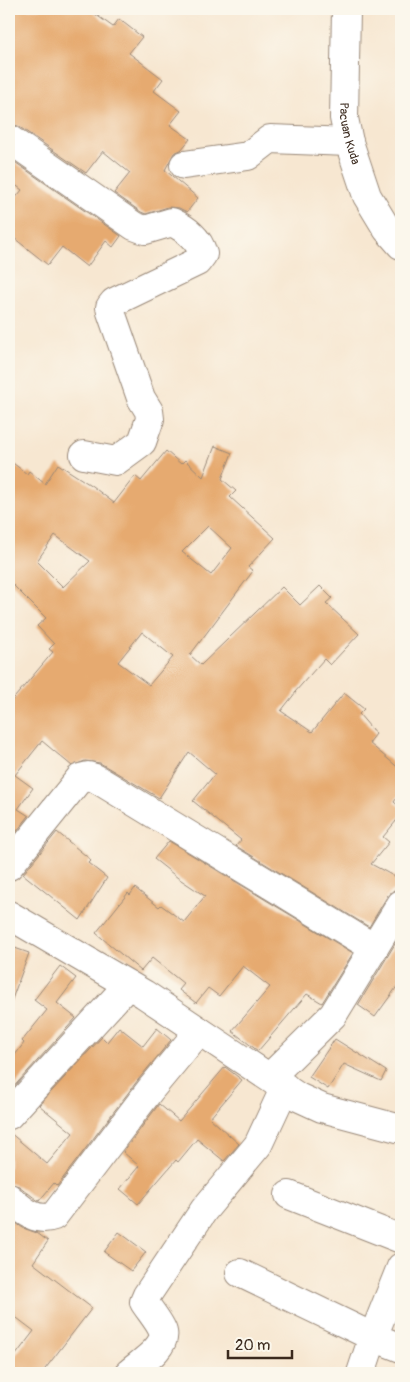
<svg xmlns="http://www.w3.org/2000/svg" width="410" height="1382" viewBox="0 0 410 1382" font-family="Pangolin,sans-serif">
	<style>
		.building { fill: #e6aa6f; fill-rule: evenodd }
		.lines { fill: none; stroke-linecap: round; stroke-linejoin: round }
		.minor-casing { stroke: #998878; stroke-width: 30 }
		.minor { stroke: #fff; stroke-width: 28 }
		.labels { text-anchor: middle; stroke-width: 5; stroke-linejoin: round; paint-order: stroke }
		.street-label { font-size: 12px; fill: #3b2a1e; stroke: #fbf7ec }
	</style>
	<rect width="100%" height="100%" fill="#fbf7ec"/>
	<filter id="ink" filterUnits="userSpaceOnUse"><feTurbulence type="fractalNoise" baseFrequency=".02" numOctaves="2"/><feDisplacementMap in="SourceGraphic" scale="10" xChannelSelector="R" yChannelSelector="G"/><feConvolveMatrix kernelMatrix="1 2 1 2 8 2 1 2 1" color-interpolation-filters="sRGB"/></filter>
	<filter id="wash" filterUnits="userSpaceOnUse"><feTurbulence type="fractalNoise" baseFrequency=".0096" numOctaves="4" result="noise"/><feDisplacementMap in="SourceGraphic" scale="20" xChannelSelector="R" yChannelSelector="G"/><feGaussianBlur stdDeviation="1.12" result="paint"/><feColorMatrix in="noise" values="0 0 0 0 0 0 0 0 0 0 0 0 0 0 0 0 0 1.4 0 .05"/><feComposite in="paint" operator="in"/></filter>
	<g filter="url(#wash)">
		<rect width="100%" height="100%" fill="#f7e7d1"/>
		<g id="blocks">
			<path class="building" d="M9,9h79l25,18 6,-8 23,18 -13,16 34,26 -9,12 27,20 -11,14 20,14 -9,11 -7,3 -9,17 33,28 -11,14 -8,-4 -11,-1 -22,7 -5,-2 -27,-19 16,-20 -27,-22 -17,22 -68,-47 -9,-2z
				M9,158l112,78 -8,11 -7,-6 -19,26 -25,-20 -14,18 -39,-31v-28l13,-16 -13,-10z
				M215,446l17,7 -10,26 14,12 -6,6 45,41 -27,29 5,4 -63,84 11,10 81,-78 18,18 20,-19 12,12 -6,5 33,31 -29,31 -6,-6 -29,33h1l-15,19 31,21 32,-39 20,16 -5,5 17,20 -7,9 32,27v22l-7,10 7,6v7l-18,22 6,5 -18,22 30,16v8l-7,2 -6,5 -19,32 -133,-81 5,-6 -48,-39 22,-27 -26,-22 -30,46 -59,-35 -15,-2 -13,5 -30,-25 -27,34 18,13 -15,21 11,7 -20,25v-137l44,-52 -4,-3 5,-5 -17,-18 9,-8 -37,-37v-121l18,14 2,-3 16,13 13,-20 34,22 22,17 21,-27 6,5 25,-30 15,13 4,-4 18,17zM208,526l24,22 -21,27 -29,-23zM55,535l35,26 -27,26 -26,-26zM142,632l31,25 -24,28 -31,-23z
				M57,832l34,28 -3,3 19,15 -27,42 -57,-46z
				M169,841l184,112 -31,50 -15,-9 -49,57 -26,-20 38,-44 -27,-21 -24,30 -11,-8 -12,15 -17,-13 5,-6 -32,-26 -11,13 -45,-38 32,-40 2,2 5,-7 24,19 2,-2 23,17 21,-26 -27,-18 -24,-19z
				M401,934v47l-26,36 -17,-12z
				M9,946l20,7 -18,49 -2,-1z
				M60,966l16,12 -19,25 19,15 -67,74v-29l15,-20 -2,-2 25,-31 -13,-10z
				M119,1027l24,19 14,-18 14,12 -33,40 -81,106 -3,-3 -15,18 -2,-1 -18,-14 -10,-3v-51l38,32 26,-31 -34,-28 63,-68 5,5z
				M335,1039l51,32 -5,10 -37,-17 -16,25 -19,-12z
				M225,1067l17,13 -32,38 29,26 -15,17 -27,-22 -19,23 -2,-2 -38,44 -18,-15 19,-23 -16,-14 36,-48 20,17z
				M9,1218l14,10 14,5 11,8 -15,22 59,45 -50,65h-33v-9l25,-33 -25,-19z
				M119,1232l27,20 -15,19 -27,-19z"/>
		</g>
	</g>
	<g filter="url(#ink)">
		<use href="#blocks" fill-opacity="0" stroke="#998878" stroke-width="1"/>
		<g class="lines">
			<defs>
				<g id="minor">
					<path id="s1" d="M346,9l-2,109 5,24 18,54 20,33 14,16"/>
					<path d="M9,139l125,87 11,4 27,-8c14,7 27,16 31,32l-6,8 -83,40 -4,5 1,5 30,86 8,13 1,8 -8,23 -26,19 -32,-6"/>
					<path d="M184,165l64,-9 22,-17 79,3"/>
					<path d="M9,866l71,-88 8,-2 7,2 279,170"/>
					<path d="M9,915l135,79 154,103 24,11 79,21"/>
					<path d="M270,1077l63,-62 68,-111"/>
					<path d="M9,1115l119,-130"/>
					<path d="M289,1195l112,44"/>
					<path d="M9,1198c13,11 26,25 45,18l96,-126 49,-59"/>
					<path d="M240,1273l133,64 28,11"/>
					<path d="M129,1373c10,-9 38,-26 34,-41 -2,-8 -14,-22 -19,-30l3,-7 57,-85 54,-65 27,-58"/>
					<path d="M361,1373l12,-36 28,-70"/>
				</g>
			</defs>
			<use href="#minor" class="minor-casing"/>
			<use href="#minor" class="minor"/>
		</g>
	</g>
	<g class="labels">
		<g class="street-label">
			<text dy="4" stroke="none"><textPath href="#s1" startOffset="125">Pacuan Kuda</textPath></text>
		</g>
	</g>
	<rect width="410" height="1382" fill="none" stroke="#fbf7ec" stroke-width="30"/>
	<path d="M228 1350v8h64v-8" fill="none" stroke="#3b2a1e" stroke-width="2.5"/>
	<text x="235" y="1350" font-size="15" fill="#3b2a1e" stroke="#fbf7ec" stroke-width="4" paint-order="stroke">20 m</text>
</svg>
